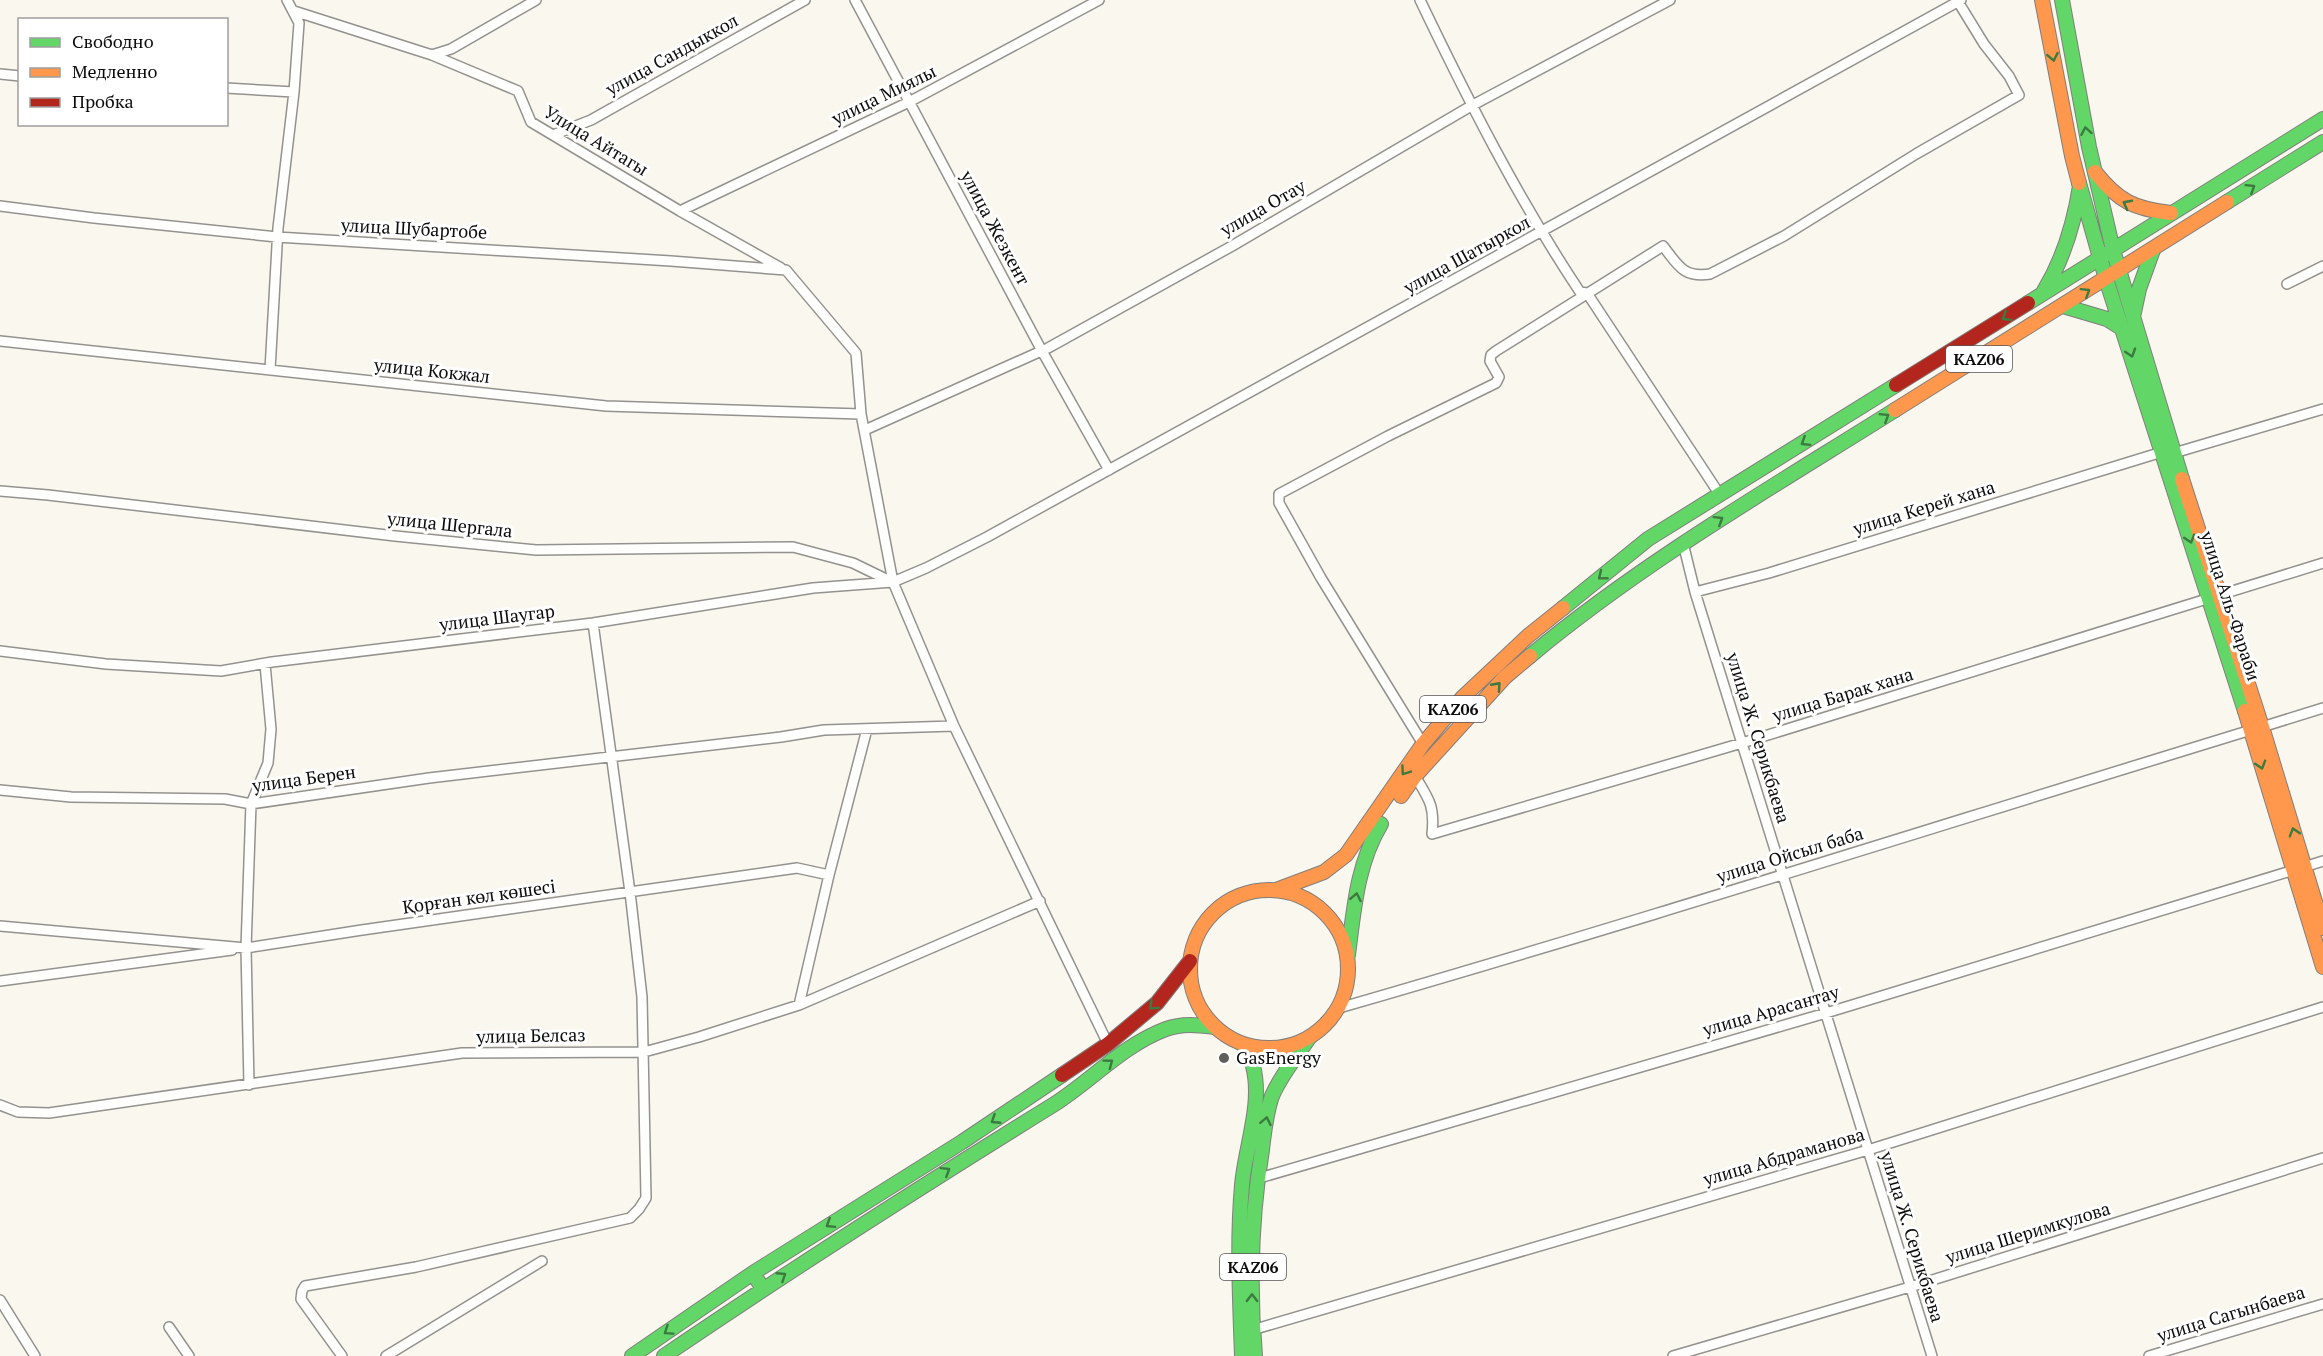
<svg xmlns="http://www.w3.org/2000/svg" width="2323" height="1356" viewBox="0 0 2323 1356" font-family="'PT Serif',serif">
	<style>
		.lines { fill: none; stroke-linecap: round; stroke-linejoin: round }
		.street-casing { stroke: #93928e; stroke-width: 12 }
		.fast-casing { stroke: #807f7c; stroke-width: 16 }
		.slow-casing { stroke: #807f7c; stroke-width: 16 }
		.jam-casing { stroke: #807f7c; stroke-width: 16 }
		.street { stroke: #fefefd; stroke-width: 9 }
		.fast { stroke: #63d668; stroke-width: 14 }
		.slow { stroke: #ff974d; stroke-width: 14 }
		.jam { stroke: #b3261e; stroke-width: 14 }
		.oneway { stroke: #3c7b3f }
		.poi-dot { fill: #5f5e5b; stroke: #fff; stroke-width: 2 }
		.labels { text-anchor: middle; stroke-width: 6; stroke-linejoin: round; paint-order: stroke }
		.shield { fill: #fff; stroke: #555; stroke-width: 1.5 }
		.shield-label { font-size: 16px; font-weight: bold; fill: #0c0c0c }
		.street-label { font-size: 18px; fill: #0c0c0c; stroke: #fff }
		.poi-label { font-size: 18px; fill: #0c0c0c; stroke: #fff; text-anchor: start }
	</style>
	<rect width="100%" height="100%" fill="#faf7ef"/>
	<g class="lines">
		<defs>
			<path id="street" d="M855,0l187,351 67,119
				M1420,0c48,100 98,199 160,292l7,1 133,202
				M294,11l138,44 86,36 13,31 149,89 101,57
				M432,55l19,-6 85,-49
				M0,74l20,2
				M226,88l68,4
				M553,135l38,-15 214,-120
				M0,206l94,12 183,19 394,24 115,9 70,83 5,61 32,168 61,144 154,318
				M680,211l229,-109 190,-102
				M2287,284l36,-18
				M0,341l606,65 255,8
				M270,370l8,-142 16,-136 5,-69 -12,-23
				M865,430l183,-82 184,-102 239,-140 199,-106
				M2174,453l149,-44
				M0,491l48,4 347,41 141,14 257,-3 60,16 37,18
				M1683,543l12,49 237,764
				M1695,592l74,-19 393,-121
				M0,651l106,13 115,7 51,-9 321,-39 220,-35 80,-6 33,-14 61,-31 974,-537
				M2262,727l61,-19
				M1423,744l-102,-166 -42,-75v-9l109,-58 108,-53 3,-6 -9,-16 1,-6 5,-4 167,-105c15,19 20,32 47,28l74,-38 132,-82 103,-59 -10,-19 -25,-32 -27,-44
				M1415,776c14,23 20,30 17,58l310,-91 581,-180
				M0,790l71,7 154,2 26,5 178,-26 352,-41 43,-7 130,-4
				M2304,867l19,-6
				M829,875l38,-146
				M0,926l246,22 116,-18 435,-62 32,7 -30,130
				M0,981l232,-31
				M1339,1008c305,-88 608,-185 912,-278
				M249,1085l-3,-137 5,-144 17,-41 3,-34 -6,-65
				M0,1105l18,7 31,1 413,-60 182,-1 55,-15 100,-32 241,-104
				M1256,1179l570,-166 468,-143
				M0,1300l35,56
				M169,1327l20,29
				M1252,1330l616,-180 455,-143
				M342,1356l-41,-57 1,-8 3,-5 111,-19 214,-49 9,-9 7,-11 -4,-201 -12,-105 -37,-269
				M386,1356l156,-95
				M1673,1356l237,-69 413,-129
				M2149,1356l174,-52"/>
			<path id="fast" d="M2062,0l27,147 24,103 69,229
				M2079,183l27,96 139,432
				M2227,202l96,-60
				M2044,291c20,-33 30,-67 36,-105
				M2028,303l295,-184
				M2063,306l44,13 16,10
				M2133,317l6,-28 14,-39
				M1563,608l85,-69 248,-154
				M1530,656c113,-94 241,-168 365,-246
				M1348,955c6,-46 9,-91 33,-131
				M753,1273l10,16
				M632,1356l121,-83 209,-131 100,-67
				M664,1356c128,-87 258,-170 389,-251 38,-24 70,-60 113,-76 17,-6 32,-4 49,-2
				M1242,1356c-2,-56 -5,-114 0,-171 3,-37 21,-81 11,-119 -2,-7 -6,-14 -9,-21
				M1255,1356c-6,-69 -4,-138 7,-206 2,-18 4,-37 10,-54 9,-21 24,-39 37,-58"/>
			<path id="slow" d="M2042,0l30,156 7,27
				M2095,172c23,29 39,37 76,41
				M1895,410l332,-208
				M2182,479l80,248 61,201
				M2245,711l78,256
				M1401,796l14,-20 90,-99 25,-21
				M1190 969a79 79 0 1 1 158 0a79 79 0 1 1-158 0Z
				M1276,890l48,-18 22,-17 77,-111 40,-47 65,-61 35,-28"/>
			<path id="jam" d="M1896,385l132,-82
				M1062,1075l46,-31 49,-41 33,-42"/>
		</defs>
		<use href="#street" class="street-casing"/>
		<use href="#fast" class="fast-casing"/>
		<use href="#slow" class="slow-casing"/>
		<use href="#jam" class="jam-casing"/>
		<use href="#street" class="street"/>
		<use href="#fast" class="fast"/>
		<use href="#slow" class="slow"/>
		<use href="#jam" class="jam"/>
	</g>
	<defs><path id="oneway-chevron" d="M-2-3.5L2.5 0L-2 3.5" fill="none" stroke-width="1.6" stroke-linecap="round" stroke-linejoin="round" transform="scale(1.5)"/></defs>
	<g class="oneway">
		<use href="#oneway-chevron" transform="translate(2053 57) rotate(79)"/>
		<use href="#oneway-chevron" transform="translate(2086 131) rotate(-100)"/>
		<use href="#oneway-chevron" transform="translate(2251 188) rotate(-32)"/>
		<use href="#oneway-chevron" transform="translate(2127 204) rotate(-152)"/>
		<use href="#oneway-chevron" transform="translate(2086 292) rotate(-32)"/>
		<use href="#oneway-chevron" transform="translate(2006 317) rotate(148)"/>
		<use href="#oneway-chevron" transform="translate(2131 353) rotate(72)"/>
		<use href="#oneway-chevron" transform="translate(1885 417) rotate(-32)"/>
		<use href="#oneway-chevron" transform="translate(1805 442) rotate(148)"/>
		<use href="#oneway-chevron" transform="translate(1719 520) rotate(-32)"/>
		<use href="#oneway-chevron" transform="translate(2190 539) rotate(73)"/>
		<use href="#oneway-chevron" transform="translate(1602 576) rotate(141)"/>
		<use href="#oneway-chevron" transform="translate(1497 686) rotate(-48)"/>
		<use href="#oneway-chevron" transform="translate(2261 765) rotate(73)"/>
		<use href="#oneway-chevron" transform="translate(1405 771) rotate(125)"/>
		<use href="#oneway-chevron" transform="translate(2294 832) rotate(-107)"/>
		<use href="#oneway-chevron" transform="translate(1356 897) rotate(-79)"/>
		<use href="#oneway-chevron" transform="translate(1153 1006) rotate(136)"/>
		<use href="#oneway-chevron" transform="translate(1109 1063) rotate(-37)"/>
		<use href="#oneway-chevron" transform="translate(995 1120) rotate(147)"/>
		<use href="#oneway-chevron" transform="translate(1266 1121) rotate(-78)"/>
		<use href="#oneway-chevron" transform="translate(946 1171) rotate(-32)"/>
		<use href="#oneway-chevron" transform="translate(830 1224) rotate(148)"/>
		<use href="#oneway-chevron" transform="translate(782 1276) rotate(-33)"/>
		<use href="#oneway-chevron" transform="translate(1252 1298) rotate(-90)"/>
		<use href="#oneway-chevron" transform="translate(668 1331) rotate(146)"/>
	</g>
	<circle class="poi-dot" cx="1224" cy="1058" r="6"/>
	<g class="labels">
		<g class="shield">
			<rect x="1946" y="346" width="66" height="26" rx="4.5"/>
			<rect x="1420" y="696" width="66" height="26" rx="4.5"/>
			<rect x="1220" y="1254" width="66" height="26" rx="4.5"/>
		</g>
		<g class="shield-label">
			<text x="1979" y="365">KАZ06</text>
			<text x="1453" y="715">KАZ06</text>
			<text x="1253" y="1273">KАZ06</text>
		</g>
		<g class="street-label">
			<text transform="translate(672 55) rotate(-29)" y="6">улица Сандыккол</text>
			<text transform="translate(884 95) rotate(-26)" y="6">улица Миялы</text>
			<text transform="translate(596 141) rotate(31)" y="6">Улица Айтагы</text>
			<text transform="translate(1263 208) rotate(-30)" y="6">улица Отау</text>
			<text transform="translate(995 228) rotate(62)" y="6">улица Жезкент</text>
			<text transform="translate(414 229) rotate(3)" y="6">улица Шубартобе</text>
			<text transform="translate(1467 255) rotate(-29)" y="6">улица Шатыркол</text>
			<text transform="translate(432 371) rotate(6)" y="6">улица Кокжал</text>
			<text transform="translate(1924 508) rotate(-17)" y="6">улица Керей хана</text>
			<text transform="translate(450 525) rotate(6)" y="6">улица Шергала</text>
			<text transform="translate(2230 606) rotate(72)" y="6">улица Аль-Фараби</text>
			<text transform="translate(497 618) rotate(-7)" y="6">улица Шаугар</text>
			<text transform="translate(1843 695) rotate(-17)" y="6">улица Барак хана</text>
			<text transform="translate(1758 738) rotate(73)" y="6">улица Ж. Серикбаева</text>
			<text transform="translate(304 779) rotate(-8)" y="6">улица Берен</text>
			<text transform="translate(1790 855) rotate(-17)" y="6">улица Ойсыл баба</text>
			<text transform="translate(479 897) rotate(-8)" y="6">Қорған көл көшесі</text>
			<text transform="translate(1771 1011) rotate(-16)" y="6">улица Арасантау</text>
			<text transform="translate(531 1036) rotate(-1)" y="6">улица Белсаз</text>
			<text transform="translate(1784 1157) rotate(-16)" y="6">улица Абдраманова</text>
			<text transform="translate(2028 1233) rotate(-17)" y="6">улица Шеримкулова</text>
			<text transform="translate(1912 1237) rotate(73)" y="6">улица Ж. Серикбаева</text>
			<text transform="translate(2231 1314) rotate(-17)" y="6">улица Сагынбаева</text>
		</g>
		<g class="poi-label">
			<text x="1236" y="1064">GasEnergy</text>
		</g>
	</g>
	<rect x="18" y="18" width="210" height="108" fill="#ffffff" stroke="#9e9e9e" stroke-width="1.5"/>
	<rect x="30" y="38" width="30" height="9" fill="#63d668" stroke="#9e9e9e" stroke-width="1.5"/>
	<text x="72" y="48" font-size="18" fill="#0c0c0c">Свободно</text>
	<rect x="30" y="68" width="30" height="9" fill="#ff974d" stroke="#9e9e9e" stroke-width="1.5"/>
	<text x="72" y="78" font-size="18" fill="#0c0c0c">Медленно</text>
	<rect x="30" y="98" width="30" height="9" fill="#b3261e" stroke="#9e9e9e" stroke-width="1.5"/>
	<text x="72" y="108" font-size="18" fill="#0c0c0c">Пробка</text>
</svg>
